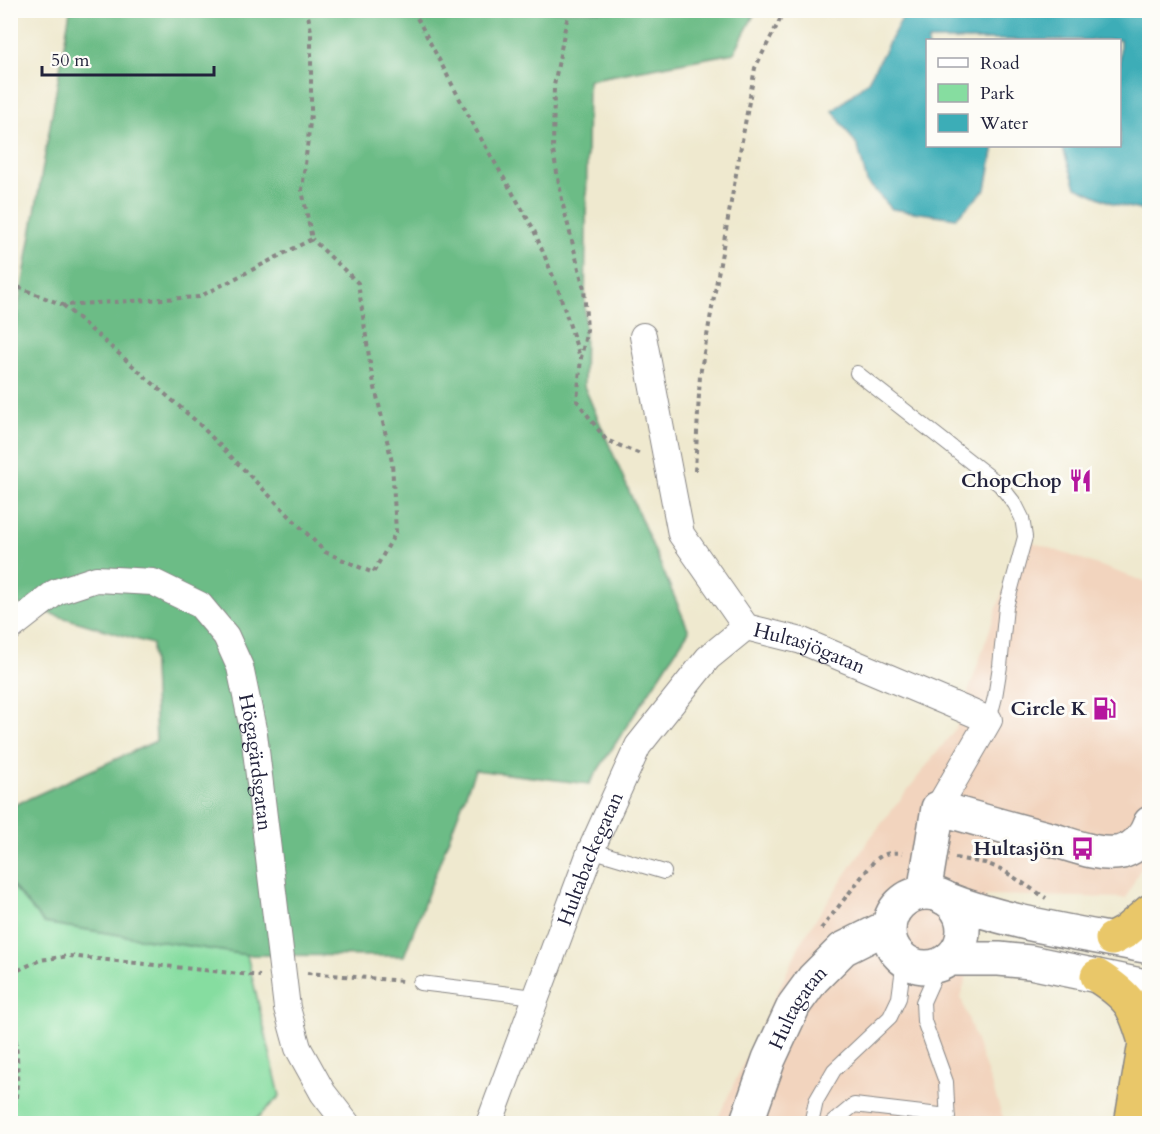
<svg xmlns="http://www.w3.org/2000/svg" width="1160" height="1134" viewBox="0 0 1160 1134" font-family="Cardo,serif">
	<style>
		.built { fill: #f2d4be }
		.green { fill: #86dda0; stroke: #54806e; stroke-width: 1.5 }
		.forest { fill: #6cbc86; stroke: #476f60; stroke-width: 1.5 }
		.water { fill: #3cadb7; stroke: #2f6879; stroke-width: 1.5 }
		.lines { fill: none; stroke-linecap: round; stroke-linejoin: round }
		.service-casing { stroke: #888685; stroke-width: 16 }
		.minor-casing { stroke: #888685; stroke-width: 28 }
		.tertiary-casing { stroke: #888685; stroke-width: 36 }
		.motorway-casing { stroke: #888685; stroke-width: 36 }
		.path { stroke: #888685; stroke-width: 4; stroke-dasharray: 4.5 4.5; stroke-linecap: butt }
		.service { stroke: #fff; stroke-width: 14 }
		.minor { stroke: #fff; stroke-width: 26 }
		.tertiary { stroke: #fff; stroke-width: 33 }
		.motorway { stroke: #e9c769; stroke-width: 33 }
		.labels { text-anchor: middle; stroke-width: 6; stroke-linejoin: round; paint-order: stroke }
		.poi-label { font-size: 20px; font-weight: bold; fill: #22223b; stroke: #fdfcf7; text-anchor: end }
		.street-label { font-size: 20px; fill: #22223b; stroke: #fdfcf7 }
	</style>
	<rect width="100%" height="100%" fill="#fdfcf7"/>
	<filter id="ink" filterUnits="userSpaceOnUse"><feTurbulence type="fractalNoise" baseFrequency=".0167" numOctaves="2"/><feDisplacementMap in="SourceGraphic" scale="12" xChannelSelector="R" yChannelSelector="G"/><feConvolveMatrix kernelMatrix="1 2 1 2 8 2 1 2 1" color-interpolation-filters="sRGB"/></filter>
	<filter id="wash" filterUnits="userSpaceOnUse"><feTurbulence type="fractalNoise" baseFrequency=".008" numOctaves="4" result="noise"/><feDisplacementMap in="SourceGraphic" scale="24" xChannelSelector="R" yChannelSelector="G"/><feGaussianBlur stdDeviation="1.35" result="paint"/><feColorMatrix in="noise" values="0 0 0 0 0 0 0 0 0 0 0 0 0 0 0 0 0 1.4 0 .05"/><feComposite in="paint" operator="in"/></filter>
	<g filter="url(#wash)">
		<rect width="100%" height="100%" fill="#efe9cf"/>
		<path class="built" d="M1021,538l128,45v268l-23,47 -140,-3 -25,103 44,125 -290,1 87,-184 69,-103 85,-109z"/>
		<path class="green" d="M10,884l34,39 203,32 33,141 -28,27h-241z"/>
		<path class="forest" d="M70,11h686l-22,42 -146,27 -4,306 105,245 -100,153 -114,-14 -71,186 -157,-1 -203,-32 -33,-39 -1,-77 146,-66 -4,-97 -141,-42v-252z"/>
		<path class="water" d="M906,11h243v201l-35,-8 -38,-17 -14,-41h58v-106h-192v106h66l-8,43 -30,29 -64,-9 -25,-27 -9,-35 -25,-36 35,-30z"/>
	</g>
	<g filter="url(#ink)">
		<g class="lines">
			<defs>
				<path id="service" d="M857,373l143,112 15,19 7,14 3,19 -19,70 -6,59 -5,31 -6,23
					M591,850l73,22
					M940,964l-17,38 1,19 22,61 2,42
					M420,983l115,14
					M811,1124l5,-23 18,-31 56,-53 9,-19 5,-38
					M831,1124l23,-19 94,11"/>
				<g id="minor">
					<path id="s1" d="M643,336l38,198 65,93 56,14 187,79 -51,88"/>
					<path id="s2" d="M10,628l46,-36 40,-13 57,3 47,23 26,31 14,31 14,67 33,274 11,40 25,45 24,31"/>
					<path id="s3" d="M489,1124l102,-274 47,-104 70,-88 38,-31"/>
				</g>
				<g id="tertiary">
					<path d="M924,893l14,-85c39,11 77,22 116,32 20,6 48,17 68,12 15,-5 23,-15 28,-29"/>
					<circle cx="926" cy="930" r="37"/>
					<path d="M944,898c65,26 137,35 206,49"/>
					<path d="M949,959h50l31,3 120,25"/>
					<path id="s4" d="M746,1124l23,-65 25,-54 19,-26 30,-30 46,-23"/>
				</g>
				<path id="motorway" d="M1112,939l13,-7 25,-21
					M1097,976c33,21 37,29 48,66
					M1131,1124l19,-110"/>
			</defs>
			<use href="#service" class="service-casing"/>
			<use href="#minor" class="minor-casing"/>
			<use href="#tertiary" class="tertiary-casing"/>
			<use href="#motorway" class="motorway-casing"/>
			<path class="path" d="M413,10l63,120 57,98 24,58 23,71
				M571,10l-5,13 -12,63 -1,65 10,54 21,84 3,40 -6,29 -4,43 29,39 37,15
				M10,284l53,21 136,-8 113,-58 -10,-49 9,-76v-83l-4,-21
				M63,305l133,116 129,131 48,21 23,-41 -4,-70 -21,-92 -13,-87 -46,-44
				M695,471l5,-96 55,-307 30,-58
				M955,858l30,5 16,6 45,29
				M821,929l53,-68c10,-8 16,-9 29,-8
				M307,973l97,8
				M10,974l30,-14 29,-4 191,20
				M10,1013c10,34 9,76 2,111"/>
			<use href="#service" class="service"/>
			<use href="#minor" class="minor"/>
			<use href="#tertiary" class="tertiary"/>
			<use href="#motorway" class="motorway"/>
		</g>
	</g>
	<defs>
		<symbol id="restaurant-bare" viewBox="-9 -9 18 18"><path d="M-5-6h1v4h1v-4h1v4h1v-4h1v5L-1.5 .5V6h-2V.5L-5-1ZM5-6V6H3V1.5H1.5Q1.5-4 5-6Z" fill="#b5179e" stroke="#fdfcf7" stroke-width="2.5" paint-order="stroke"/></symbol>
		<symbol id="fuel-bare" viewBox="-9 -9 18 18"><path d="M-5.5-6h7V0h2V4h1.3V-2.5L3-4.5l.8-.8L6-3V5H2.5V1h-1V6h-7ZM-4.2-4.7v3.2H.2V-4.7Z" fill="#b5179e" stroke="#fdfcf7" stroke-width="2.5" paint-order="stroke"/></symbol>
		<symbol id="bus-bare" viewBox="-9 -9 18 18"><path d="M-5-6H5V4H4V6H2V4H-2V6H-4V4H-5ZM-3.5-4V0h7V-4ZM-3.5 1.2v1.5H-2V1.2ZM2 1.2v1.5H3.5V1.2Z" fill="#b5179e" stroke="#fdfcf7" stroke-width="2.5" paint-order="stroke"/></symbol>
	</defs>
	<g fill-rule="evenodd">
		<use href="#restaurant-bare" x="1064" y="464" width="33" height="33"/>
		<use href="#fuel-bare" x="1088" y="692" width="33" height="33"/>
		<use href="#bus-bare" x="1066" y="832" width="33" height="33"/>
	</g>
	<g class="labels">
		<g class="poi-label">
			<text x="1062" y="487">ChopChop</text>
			<text x="1087" y="715">Circle K</text>
			<text x="1064" y="855">Hultasjön</text>
		</g>
		<g class="street-label">
			<text dy="7" stroke="none"><textPath href="#s1" startOffset="382">Hultasjögatan</textPath></text>
			<text dy="7" stroke="none"><textPath href="#s2" startOffset="381">Högagärdsgatan</textPath></text>
			<text dy="7" stroke="none"><textPath href="#s3" startOffset="284">Hultabackegatan</textPath></text>
			<text dy="7" stroke="none"><textPath href="#s4" startOffset="128">Hultagatan</textPath></text>
		</g>
	</g>
	<rect width="1160" height="1134" fill="none" stroke="#fdfcf7" stroke-width="36"/>
	<rect x="926" y="39" width="195" height="108" fill="#fdfcf7" stroke="#a5a5ac" stroke-width="1.5"/>
	<rect x="938" y="58" width="30" height="9" fill="#ffffff" stroke="#a5a5ac" stroke-width="1.5"/>
	<text x="980" y="69" font-size="18" fill="#22223b">Road</text>
	<rect x="938" y="84" width="30" height="18" fill="#86dda0" stroke="#a5a5ac" stroke-width="1.5"/>
	<text x="980" y="99" font-size="18" fill="#22223b">Park</text>
	<rect x="938" y="114" width="30" height="18" fill="#3cadb7" stroke="#a5a5ac" stroke-width="1.5"/>
	<text x="980" y="129" font-size="18" fill="#22223b">Water</text>
	<path d="M42 66v9h172v-9" fill="none" stroke="#22223b" stroke-width="3"/>
	<text x="51" y="66" font-size="18" fill="#22223b" stroke="#fdfcf7" stroke-width="4.5" paint-order="stroke">50 m</text>
</svg>
